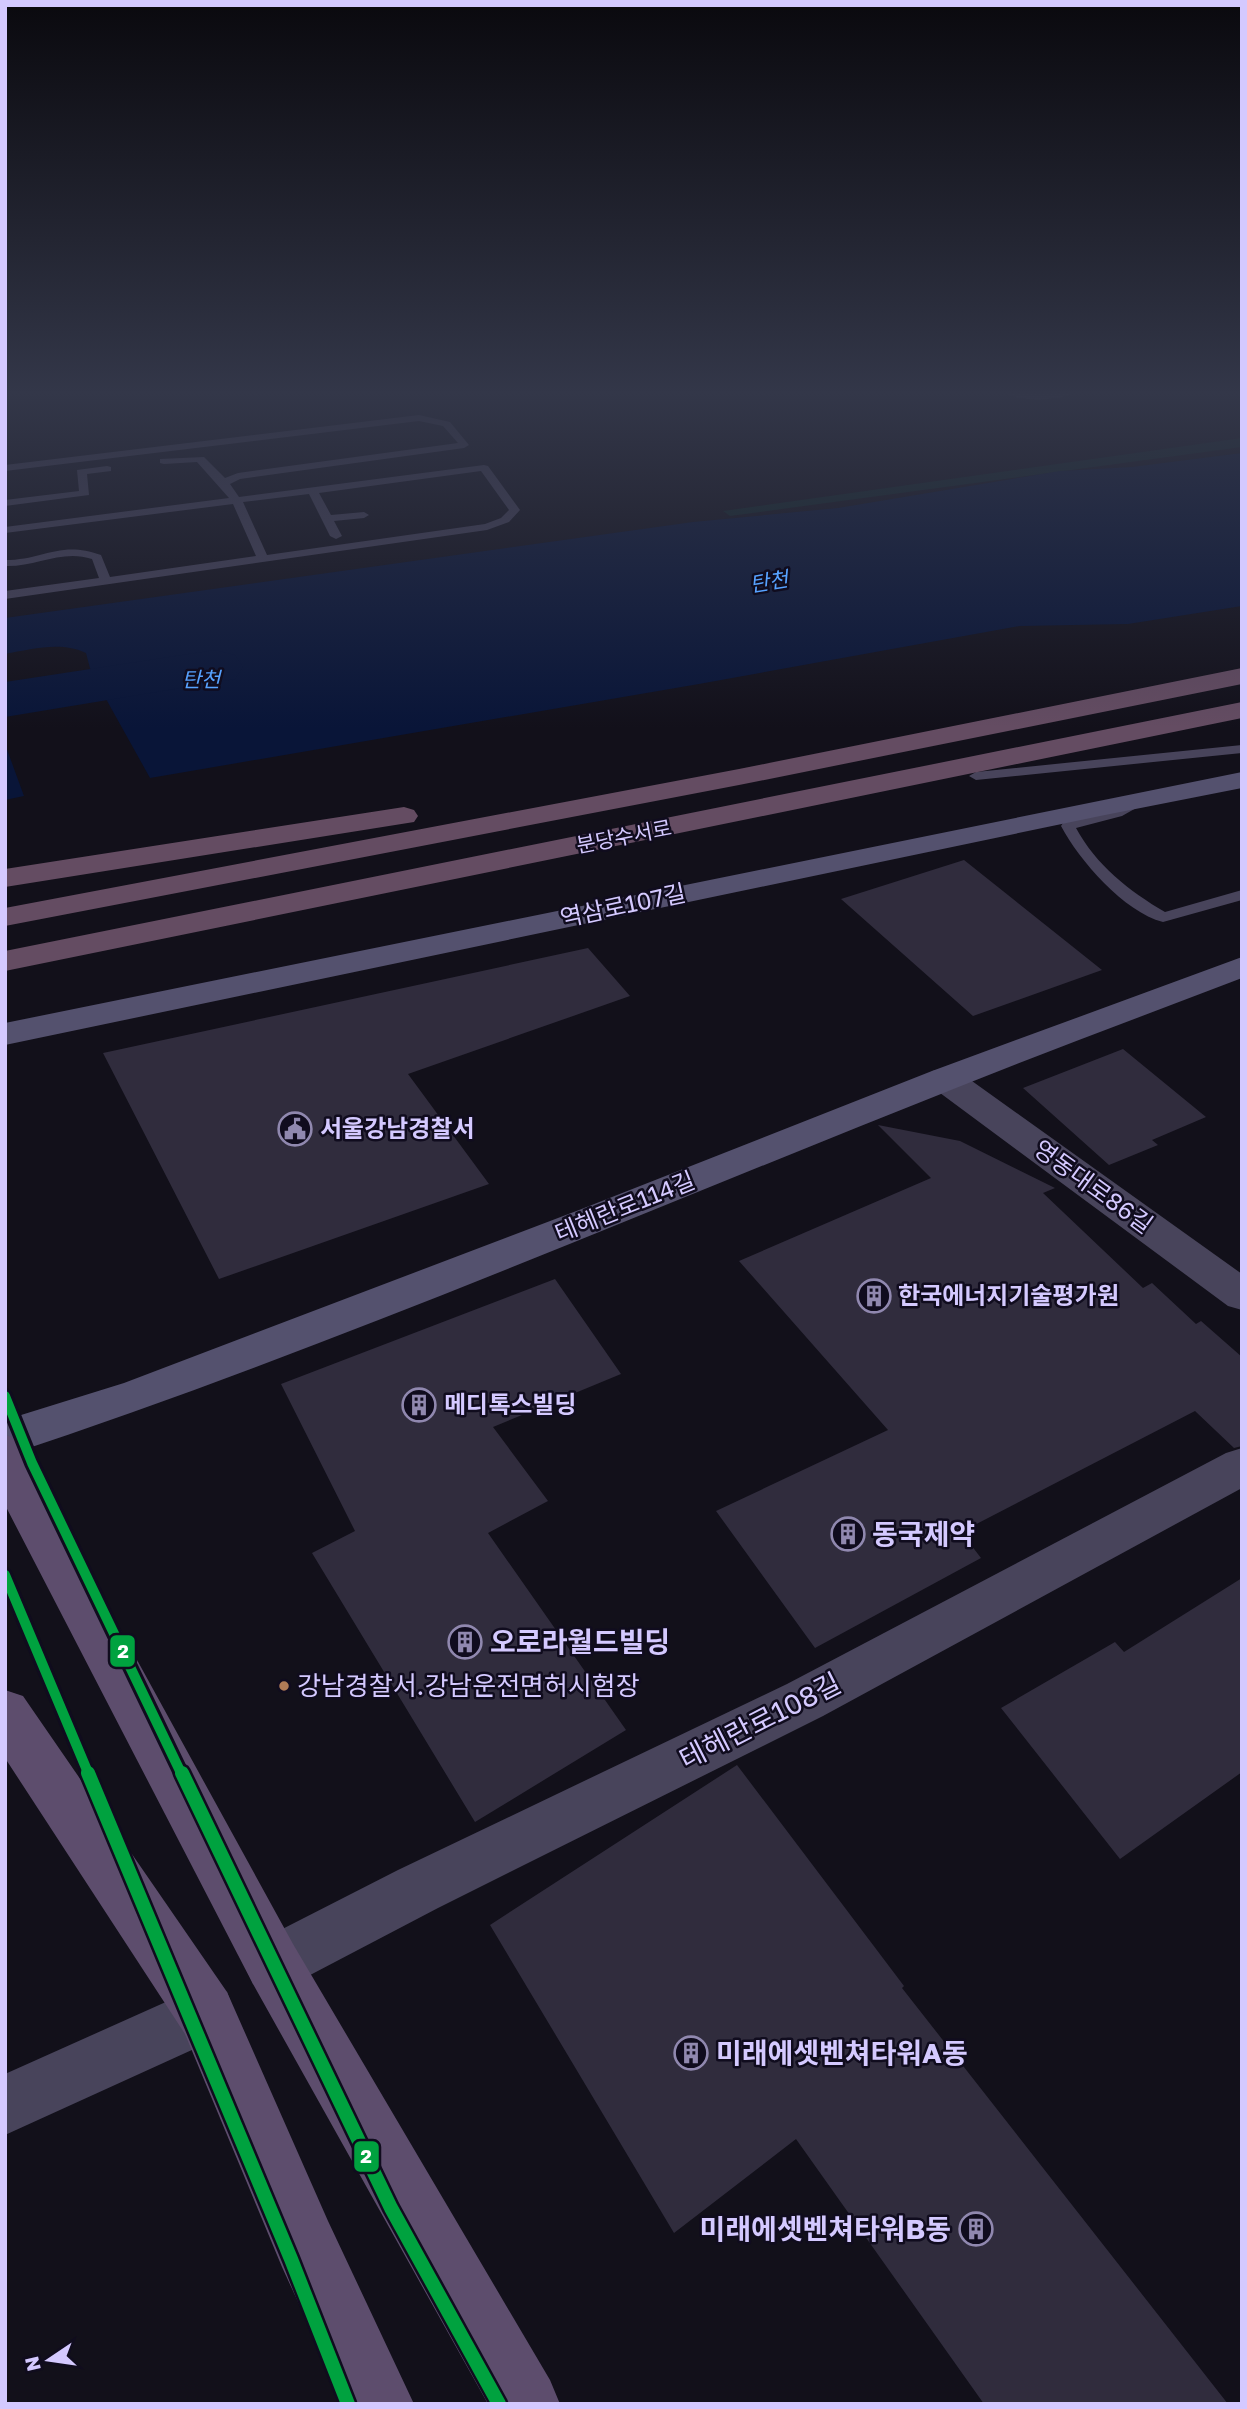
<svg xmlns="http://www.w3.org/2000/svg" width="1247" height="2409" viewBox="0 0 1247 2409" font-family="'Golos Text','Noto Sans KR',sans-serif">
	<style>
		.green { fill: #0f2426 }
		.water { fill: #091538 }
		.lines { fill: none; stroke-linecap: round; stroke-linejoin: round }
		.river { fill: #091538; fill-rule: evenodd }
		.building { fill: #302c3d }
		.lane { fill: #48445b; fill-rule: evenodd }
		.street { fill: #48445b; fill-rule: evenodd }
		.secondary { fill: #54516e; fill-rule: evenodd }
		.primary { fill: #5d4d6d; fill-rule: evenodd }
		.highway { fill: #644c62; fill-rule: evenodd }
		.metro-1-far1-casing { stroke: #100c1e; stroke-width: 16 }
		.metro-1-casing { stroke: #100c1e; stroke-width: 19 }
		.metro-1-far1 { stroke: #00a23f; stroke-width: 10 }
		.metro-1 { stroke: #00a23f; stroke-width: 14 }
		.bus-dot { fill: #b07c57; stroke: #100c1e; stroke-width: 2.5 }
		.labels { text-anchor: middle; stroke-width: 5; stroke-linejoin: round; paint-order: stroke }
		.far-water-label { font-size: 21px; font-style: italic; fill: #57a2ff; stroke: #100c1e }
		.far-street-label { font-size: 21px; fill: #d4c9ff; stroke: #100c1e }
		.street-label { font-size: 24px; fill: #d4c9ff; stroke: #100c1e }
		.poi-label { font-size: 24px; font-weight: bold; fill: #d4c9ff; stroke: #100c1e; text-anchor: start }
		.near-bus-label { font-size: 26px; fill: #d4c9ff; stroke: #100c1e; text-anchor: start }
		.near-poi-label { font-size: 28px; font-weight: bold; fill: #d4c9ff; stroke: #100c1e; text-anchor: start }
		.near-street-label { font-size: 28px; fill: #d4c9ff; stroke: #100c1e }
		.line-badge { stroke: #100c1e; stroke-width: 2.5 }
		.badge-label { font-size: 19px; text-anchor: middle; font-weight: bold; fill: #fff }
	</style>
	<rect width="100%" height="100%" fill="#12101a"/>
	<path class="green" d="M1242,438v9l-512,69 -7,-5z"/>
	<path class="water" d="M1242,453v153l-114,18 -108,2 -321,58 -549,94 -59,-106 -5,-19c-25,-12 -54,-4 -81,1v-36l688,-96 145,-14 222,-37 72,-4z
		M5,744l19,52 -19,4z"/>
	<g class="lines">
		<path class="river" d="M215,650l20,5 8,12 -8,12 -230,38v-35z"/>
	</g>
	<path class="building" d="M964,860l138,110 -129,46 -132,-117z
		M588,948l42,48 -222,78 81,110 -270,95 -116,-226z
		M1123,1049l83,68 -54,23 6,5 -49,20 -86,-77z
		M878,1125l82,16 95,47 -12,5 100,95 9,-5 44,41 5,-3 41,36v89l-8,2 -39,-37 -234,121 20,26 -166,90 -99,-137 172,-81 -149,-169 192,-83z
		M555,1279l66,95 -128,53 55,74 -60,32 138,197 -151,92 -163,-269 43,-22 -74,-147z
		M1242,1578v194l-122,87 -119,-151 114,-66 9,10z
		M737,1765l167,221 -2,2 326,416h-244l-188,-265 -122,94 -184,-308z"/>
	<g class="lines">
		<path class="lane" d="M1001,390l30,4 50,-4c-18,11 -63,14 -80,0z
			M419,415l31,7 19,23 -5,3 -224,31 -10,5 9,13 245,-32 4,1 32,44 -11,12 -22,8 -482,69v-8l94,-13 -7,-19c-30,-10 -56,8 -87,7v-6c39,0 55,-20 96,-5l9,22 146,-21 -23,-52 -228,29v-6l224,-29 -32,-36 -33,2 -4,-1v-4l44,-2 21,21 13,-5 220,-30 -15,-17 -24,-5 -414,50v-6zM481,471l28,39 -8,8 -16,6 -218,31 -24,-53 66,-8 21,42 6,3 6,-3 -8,-15 30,-3 5,-3 -5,-3 -33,3 -12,-22z
			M107,466l4,1v4l-24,3 2,21 -84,11v-6l74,-9 -2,-21z
			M1242,745v8l-266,27 -7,-4 7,-4z
			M1140,796l5,1v6l-23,13 -46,12c20,37 53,63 89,84l77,-22v10l-79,22c-39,-10 -84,-62 -102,-96l2,-3 49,-13z"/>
		<path class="street" d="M945,1068l13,3 284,203v36l-14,-4 -296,-219 -5,-8 5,-8z
			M1242,1448v40l-419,228 -385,192 -145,76 -20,9 -20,-9 -9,-20 9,-20 145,-74 389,-186 439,-231z
			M206,1984l21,8 8,21 -8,21 -222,101v-61z"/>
		<path class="secondary" d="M1242,772v16l-137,27 -1100,230v-22z
			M1242,957v21c-96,37 -192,72 -286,110 -316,125 -628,261 -951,368v-36l119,-37 455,-173 353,-139z"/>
		<path class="primary" d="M5,1435l16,5 26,56 246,448 257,436 10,24h-72l-235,-420 -248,-479z
			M5,1690l18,6 204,296 101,229 86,183h-69l-63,-137 -97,-233 -180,-276z"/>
		<path class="highway" d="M1242,668v16l-503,101 -734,141v-18l734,-139z
			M1242,702v16l-1237,253v-20z
			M404,807l10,3 4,6 -4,6 -409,65v-18z"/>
		<defs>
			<path id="metro-1-far1" d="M5,1396l27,67 150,312
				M5,1575l84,200"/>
			<path id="metro-1" d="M88,1773l203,486 57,145
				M182,1773l209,435 108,196"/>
		</defs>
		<use href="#metro-1-far1" class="metro-1-far1-casing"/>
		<use href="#metro-1" class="metro-1-casing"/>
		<use href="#metro-1-far1" class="metro-1-far1"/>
		<use href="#metro-1" class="metro-1"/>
	</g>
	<linearGradient id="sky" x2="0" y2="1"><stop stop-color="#0a090e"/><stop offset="0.54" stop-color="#333749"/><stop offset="1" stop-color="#333749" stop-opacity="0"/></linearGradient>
	<rect width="1247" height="728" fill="url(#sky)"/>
	<defs>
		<symbol id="civic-ring" viewBox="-11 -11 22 22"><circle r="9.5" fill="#100c1e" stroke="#9088af" stroke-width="1.5"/><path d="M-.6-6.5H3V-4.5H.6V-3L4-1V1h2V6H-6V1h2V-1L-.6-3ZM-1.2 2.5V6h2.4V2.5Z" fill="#9088af"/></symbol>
		<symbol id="building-ring" viewBox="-11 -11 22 22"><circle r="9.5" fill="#100c1e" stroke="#9088af" stroke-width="1.5"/><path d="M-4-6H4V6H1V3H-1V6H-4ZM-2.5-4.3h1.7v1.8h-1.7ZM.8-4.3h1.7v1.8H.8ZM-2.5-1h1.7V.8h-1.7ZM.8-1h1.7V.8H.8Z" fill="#9088af"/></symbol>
	</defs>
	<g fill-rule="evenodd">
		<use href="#civic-ring" x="276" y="1110" width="38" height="38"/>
		<use href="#building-ring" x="855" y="1277" width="38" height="38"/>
		<use href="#building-ring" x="400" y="1386" width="38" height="38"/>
		<use href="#building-ring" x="829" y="1515" width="38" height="38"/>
		<use href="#building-ring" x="446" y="1623" width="38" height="38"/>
		<use href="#building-ring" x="672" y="2034" width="38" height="38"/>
		<use href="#building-ring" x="957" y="2210" width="38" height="38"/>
	</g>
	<circle class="bus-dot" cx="284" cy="1686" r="6"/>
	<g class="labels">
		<g class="far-water-label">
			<text transform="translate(769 582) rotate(-9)" y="7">탄천</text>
			<text x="201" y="687">탄천</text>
		</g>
		<g class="far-street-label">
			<text transform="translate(624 837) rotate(-11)" y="7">분당수서로</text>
		</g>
		<g class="street-label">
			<text transform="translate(623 906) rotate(-12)" y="8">역삼로107길</text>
			<text transform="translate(1093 1187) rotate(36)" y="8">영동대로86길</text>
			<text transform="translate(625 1207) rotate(-22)" y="8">테헤란로114길</text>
		</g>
		<g class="poi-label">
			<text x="320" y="1137">서울강남경찰서</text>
			<text x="898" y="1304">한국에너지기술평가원</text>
			<text x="444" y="1413">메디톡스빌딩</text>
		</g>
		<g class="near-bus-label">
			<text x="297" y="1695">강남경찰서.강남운전면허시험장</text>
		</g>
		<g class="near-poi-label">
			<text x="872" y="1544">동국제약</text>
			<text x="490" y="1652">오로라월드빌딩</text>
			<text x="716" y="2063">미래에셋벤쳐타워A동</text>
			<text x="951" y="2239" text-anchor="end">미래에셋벤쳐타워B동</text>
		</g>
		<g class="near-street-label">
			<text transform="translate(760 1721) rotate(-27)" y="10">테헤란로108길</text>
		</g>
	</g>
	<g class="line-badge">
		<rect x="109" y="1634" width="27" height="34" rx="7" fill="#00a23f"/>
		<rect x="353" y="2140" width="27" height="33" rx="7" fill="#00a23f"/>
	</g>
	<g class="badge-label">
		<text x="123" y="1658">2</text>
		<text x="366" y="2163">2</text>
	</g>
	<rect width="1247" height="2409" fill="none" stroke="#d4c9ff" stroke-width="14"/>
	<g transform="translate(49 2360) rotate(257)" stroke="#100c1e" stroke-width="5" paint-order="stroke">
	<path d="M0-5L12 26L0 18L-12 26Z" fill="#d4c9ff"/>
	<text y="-10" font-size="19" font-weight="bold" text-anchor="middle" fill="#d4c9ff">N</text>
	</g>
</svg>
